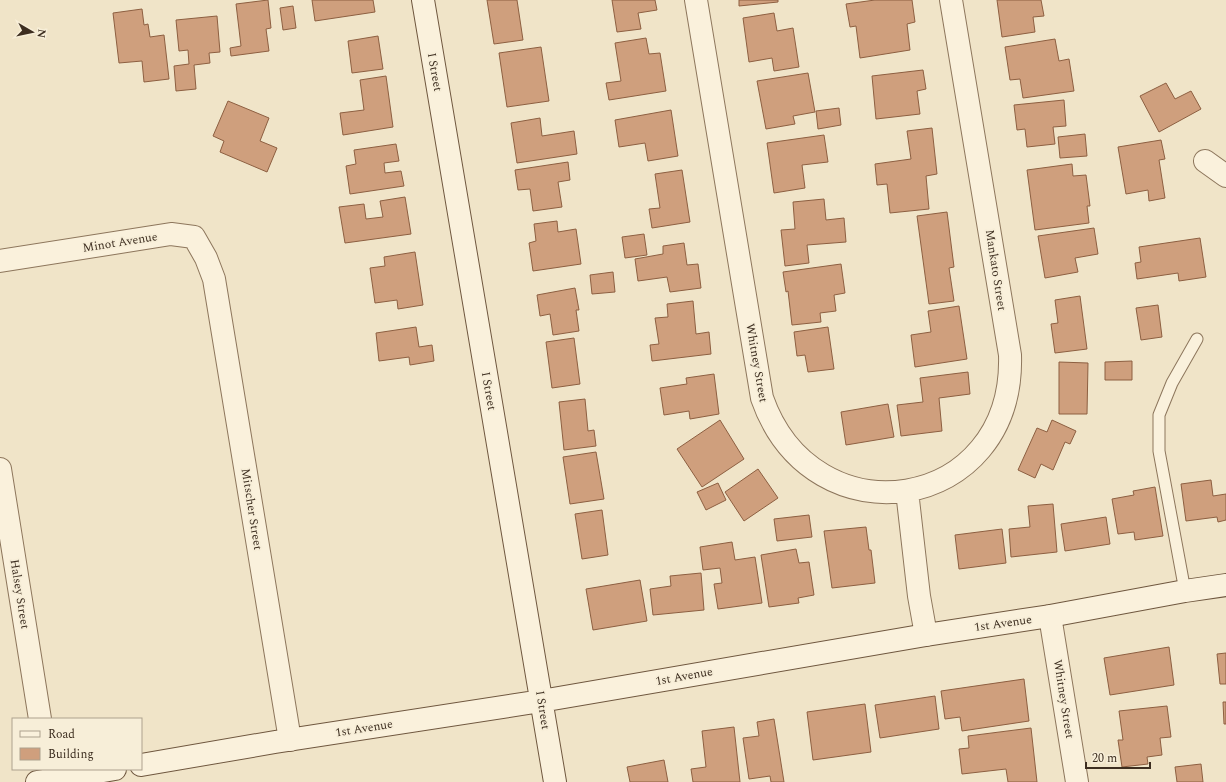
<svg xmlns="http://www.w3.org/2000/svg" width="1226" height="782" viewBox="0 0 1226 782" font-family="Spectral,serif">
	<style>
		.building { fill: #cf9f7d; stroke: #8d5f41 }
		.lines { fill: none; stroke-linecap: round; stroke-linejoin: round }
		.lane-casing { stroke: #8d765c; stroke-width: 13 }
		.street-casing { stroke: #8d765c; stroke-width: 24 }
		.secondary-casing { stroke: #6f573f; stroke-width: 24 }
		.lane { stroke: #faf1dc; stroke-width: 11 }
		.street { stroke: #faf1dc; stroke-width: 22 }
		.secondary { stroke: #faf1dc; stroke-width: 22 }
		.labels { text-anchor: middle; stroke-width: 3.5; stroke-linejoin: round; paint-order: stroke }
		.street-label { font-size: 12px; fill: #3d2e20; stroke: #f7eed8 }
	</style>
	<rect width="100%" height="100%" fill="#f0e4c8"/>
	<path class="building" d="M268,0l3,28 -5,1 3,22 -38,5 -1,-8 11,-2 -5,-42z
		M312,0h61l2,12 -60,9z
		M487,0h30l6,40 -29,4z
		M612,0h43l2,10 -19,3 3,16 -24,3z
		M739,0h39v2l-39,4z
		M875,0h37l3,22 -8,2 3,26 -50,8 -4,-32 -6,1 -4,-23z
		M997,0h44l3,16 -11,1 2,15 -33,5z
		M293,6l3,22 -13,2 -3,-22z
		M142,9l2,16 4,-1 2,13 14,-2 5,44 -25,3 -2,-21 -23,2 -6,-50z
		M774,13l3,18 16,-3 6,39 -25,4 -2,-13 -23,4 -6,-44z
		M217,16l3,36 -11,1 1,10 -16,2 2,24 -20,2 -2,-25 15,-2 -1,-14 -9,1 -3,-31z
		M378,36l5,33 -31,4 -4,-32z
		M646,38l3,16 11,-1 6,38 -57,9 -3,-17 15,-2 -6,-38z
		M1055,39l4,22 10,-2 5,32 -51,7 -3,-19 -10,1 -5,-33z
		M541,47l8,54 -42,6 -8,-54z
		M923,70l3,19 -9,2 3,23 -44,5 -4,-43z
		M808,73l7,39 -22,4 2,8 -29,5 -9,-48z
		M386,76l7,51 -50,8 -3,-22 24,-3 -4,-30z
		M1166,83l9,16 16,-8 10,18 -42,23 -19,-36z
		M1064,100l2,26 -13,1 2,17 -28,3 -2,-18 -8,1 -3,-25z
		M228,101l41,17 -9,23 17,7 -10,24 -47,-20 4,-11 -11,-5z
		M839,108l2,17 -23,4 -2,-18z
		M671,110l7,46 -30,5 -3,-18 -26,4 -4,-27z
		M540,118l2,18 32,-5 3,23 -60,9 -6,-40z
		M932,128l5,46 -11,2 3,33 -39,4 -3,-29 -10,1 -2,-21 36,-5 -4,-28z
		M1085,134l2,22 -27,2 -2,-21z
		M824,135l4,27 -26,3 3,23 -31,5 -7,-50z
		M1161,140l4,19 -6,1 6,38 -16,3 -1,-11 -22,4 -8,-47z
		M396,144l3,17 -15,2 1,10 16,-2 3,15 -54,8 -4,-28 10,-2 -2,-14z
		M568,162l2,18 -12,2 4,25 -29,4 -3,-22 -12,1 -3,-20z
		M1072,164l1,12 13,-1 4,31h-3l2,17 -54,7 -8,-60z
		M682,170l8,52 -38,6 -3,-19 11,-1 -5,-34z
		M405,197l6,37 -66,9 -6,-36 25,-3 2,15 17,-2 -3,-16z
		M824,199l2,21 18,-2 2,24 -39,3 2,18 -24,3 -4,-36 14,-1 -2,-27z
		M947,212l7,55 -5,1 5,33 -25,3 -12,-88z
		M557,221l1,11 18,-3 5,35 -48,7 -4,-28 7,-2 -2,-17z
		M1094,228l4,26 -23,4 3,14 -33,6 -7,-42z
		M644,234l3,21 -22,3 -3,-21z
		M1200,238l6,39 -27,4 -1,-8 -41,6 -2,-16 6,-1 -2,-15z
		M684,243l3,22 11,-1 3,24 -31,4 -3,-15 -29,4 -3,-22 28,-5v-8z
		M415,252l8,53 -25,4 -1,-9 -22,3 -5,-35 15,-2 -1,-9z
		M841,264l4,29 -11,2 2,16 -16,2 1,9 -29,3 -4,-34 -2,1 -3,-20z
		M613,272l2,20 -23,2 -2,-19z
		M575,288l4,22h-3l3,21 -26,4 -3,-21 -10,2 -3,-21z
		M1080,296l7,53 -32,4 -4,-29 7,-1 -3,-23z
		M693,301l3,33 13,-2 2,22 -59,7 -2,-16 9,-1 -4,-26 13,-1 -1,-13z
		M1158,305l4,32 -21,3 -5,-32z
		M959,306l8,53 -52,8 -4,-32 20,-3 -3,-21z
		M416,327l3,20 13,-2 2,16 -24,4 -1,-8 -30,4 -3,-28z
		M828,327l6,42 -26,3 -3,-17 -8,1 -3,-24z
		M574,338l6,46 -28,4 -6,-46z
		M1132,361v19h-27v-18z
		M1059,362l29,1 -1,51h-28z
		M968,372l2,22 -31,4 3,33 -41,5 -4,-31 26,-3 -3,-24z
		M714,374l5,40 -29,5 -1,-8 -25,4 -4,-27 27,-4 -1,-6z
		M585,399l3,32 6,-1 2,16 -32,4 -5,-48z
		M888,404l6,33 -48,8 -5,-33z
		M720,420l24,39 -42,28 -25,-38z
		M1052,420l24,11 -6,13 -5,-2 -12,28 -12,-6 -6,14 -17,-8 19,-42 10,4z
		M596,452l8,47 -34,5 -7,-47z
		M758,469l20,29 -34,23 -19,-29z
		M1211,480l2,16 13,-2v26l-8,2 -1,-5 -31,4 -5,-37z
		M718,483l8,17 -20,10 -9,-18z
		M1155,487l8,49 -28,4 -1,-8 -16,2 -6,-35 22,-4 -1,-4z
		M1053,504l4,48 -46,5 -2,-28 21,-2 -2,-21z
		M602,510l6,45 -26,4 -7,-45z
		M809,515l3,22 -35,4 -3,-22z
		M1106,517l4,27 -45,7 -4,-27z
		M866,527l3,23h2l4,33 -43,5 -8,-57z
		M1002,529l4,34 -47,6 -4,-34z
		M732,542l3,18 20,-3 7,46 -44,6 -4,-25 8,-1 -2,-15 -17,2 -3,-23z
		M796,549l3,14 10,-1 5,33 -16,3 1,5 -30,4 -8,-52z
		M701,573l3,37 -51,5 -3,-26 21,-3 -1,-10z
		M640,580l7,41 -54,9 -7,-41z
		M1169,647l5,38 -64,10 -6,-37z
		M1226,653v31h-6l-3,-30z
		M1024,679l5,42 -67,10 -2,-14 -15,2 -4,-28z
		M935,696l4,33 -59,9 -5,-33z
		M1223,702h3v22h-2z
		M865,704l6,48 -58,8 -6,-48z
		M1167,706l4,31 -11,1 2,17 -15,2 1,7 -26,3 -4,-27h5l-4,-29z
		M774,719l10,63h-13l-1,-6 -21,3 -6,-41 16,-2 -2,-14z
		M734,727l6,55h-47l-2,-13 15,-2 -4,-36z
		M1031,728l6,54h-29l-2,-13 -44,5 -3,-25 10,-1 -1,-12z
		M664,760l4,22h-38l-3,-15z
		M1201,764l2,18h-26l-2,-15z"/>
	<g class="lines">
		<defs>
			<path id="lane" d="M1185,591l-26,-140v-36l13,-32 25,-44"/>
			<path id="street" d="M696,0l66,398c51,146 253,115 248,-43l-59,-355
				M1205,161l21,15
				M0,261l171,-27 23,3 12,21 8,21 76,461
				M0,469l40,250
				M907,491l12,105 7,39
				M1050,616l27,166"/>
			<path id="secondary" d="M423,0l132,782
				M141,765l134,-23 266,-41 385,-66 124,-19 135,-25 41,-6
				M37,782l78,-13"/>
		</defs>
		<use href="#lane" class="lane-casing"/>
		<use href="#street" class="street-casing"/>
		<use href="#secondary" class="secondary-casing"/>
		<use href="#lane" class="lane"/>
		<use href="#street" class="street"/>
		<use href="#secondary" class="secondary"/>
	</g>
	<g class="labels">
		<g class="street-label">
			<text transform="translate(435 72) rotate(80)" y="4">I Street</text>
			<text transform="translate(120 242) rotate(-9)" y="4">Minot Avenue</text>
			<text transform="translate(996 270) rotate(81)" y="4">Mankato Street</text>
			<text transform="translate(757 363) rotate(80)" y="4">Whitney Street</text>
			<text transform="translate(489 391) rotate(80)" y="4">I Street</text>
			<text transform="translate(252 509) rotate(81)" y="4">Mitscher Street</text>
			<text transform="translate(20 594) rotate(81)" y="4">Halsey Street</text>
			<text transform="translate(1003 623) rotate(-8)" y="4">1st Avenue</text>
			<text transform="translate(684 676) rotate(-10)" y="4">1st Avenue</text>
			<text transform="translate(1064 699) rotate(81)" y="4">Whitney Street</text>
			<text transform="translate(543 710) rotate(81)" y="4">I Street</text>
			<text transform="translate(364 728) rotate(-9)" y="4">1st Avenue</text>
		</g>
	</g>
	<rect x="12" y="718" width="130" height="52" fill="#f7eed8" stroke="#ada18e"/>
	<rect x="20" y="731" width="20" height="6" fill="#faf1dc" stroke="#ada18e"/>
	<text x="48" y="738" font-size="12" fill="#3d2e20">Road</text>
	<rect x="20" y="748" width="20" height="12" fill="#cf9f7d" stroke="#ada18e"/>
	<text x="48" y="758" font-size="12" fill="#3d2e20">Building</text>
	<g transform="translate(32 32) rotate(99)" stroke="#f7eed8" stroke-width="3" paint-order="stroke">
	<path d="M0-3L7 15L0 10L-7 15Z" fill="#3d2e20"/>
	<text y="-6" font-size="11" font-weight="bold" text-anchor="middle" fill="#3d2e20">N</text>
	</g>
	<path d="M1086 762v6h64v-6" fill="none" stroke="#3d2e20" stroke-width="2"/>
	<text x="1092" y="762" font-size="12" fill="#3d2e20" stroke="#f7eed8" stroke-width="3" paint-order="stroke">20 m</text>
</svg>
